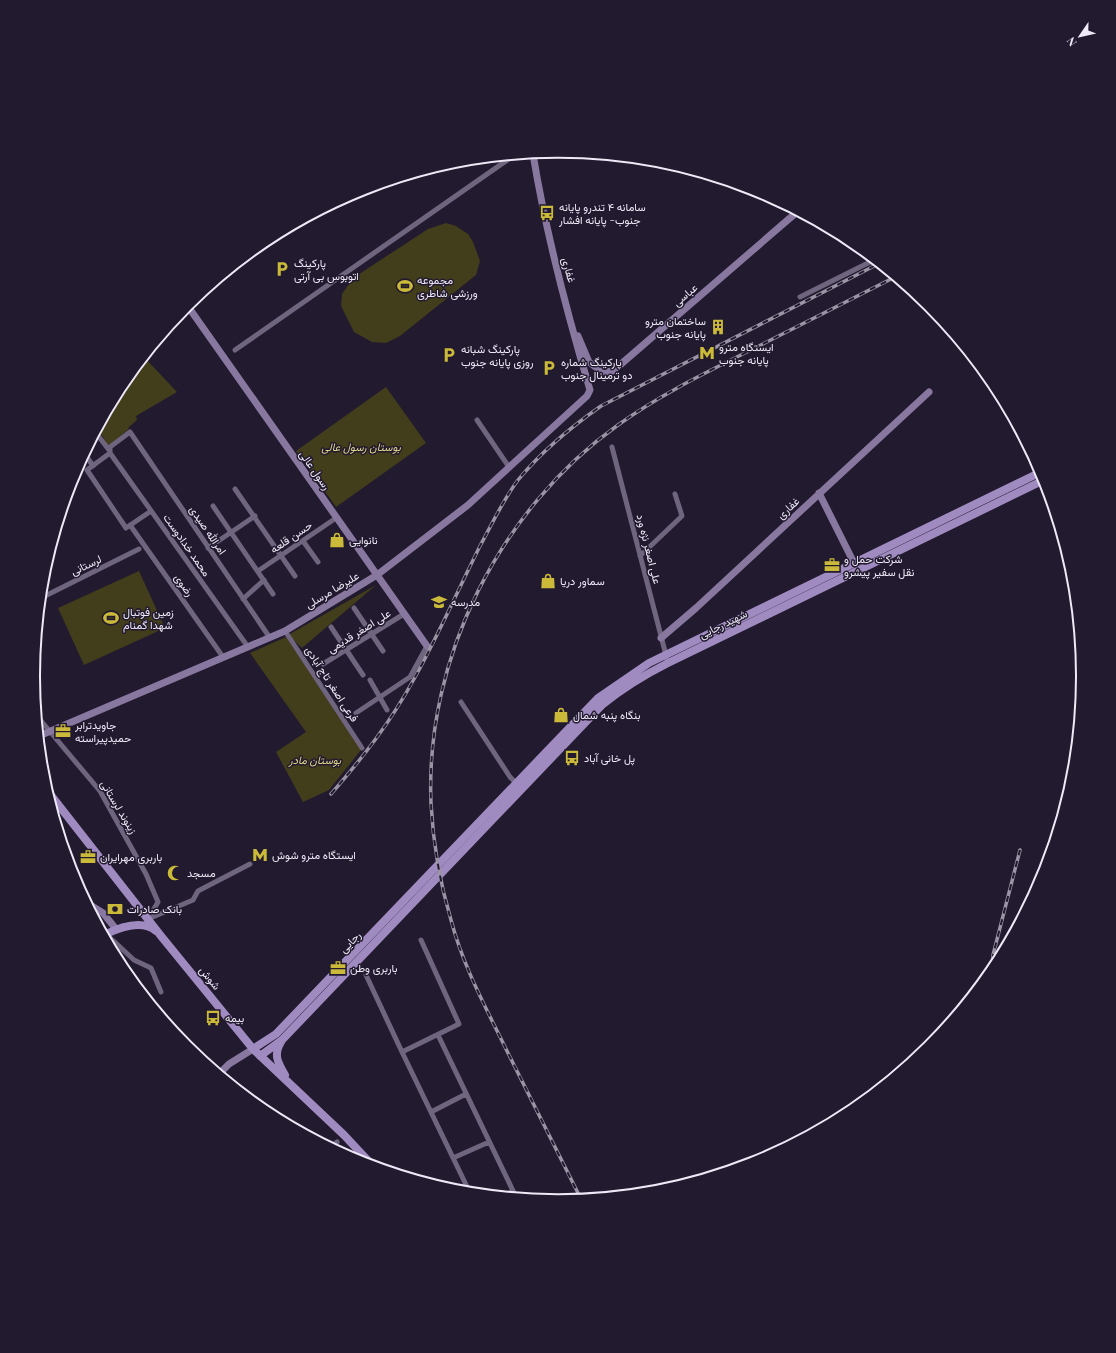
<svg xmlns="http://www.w3.org/2000/svg" width="1116" height="1353" viewBox="0 0 1116 1353" font-family="'Playfair Display',Vazirmatn,serif">
	<style>
		.green { fill: #423d1a }
		.lines { fill: none; stroke-linecap: round; stroke-linejoin: round }
		.street { stroke: #6f657f; stroke-width: 5 }
		.secondary { stroke: #8878a0; stroke-width: 7 }
		.primary { stroke: #a08bc1; stroke-width: 8 }
		.rail-casing { stroke: #9b94a5; stroke-width: 3.5 }
		.rail { stroke: #221a2f; stroke-width: 2; stroke-dasharray: 6; stroke-linecap: butt }
		.labels { text-anchor: middle; stroke-width: 3; stroke-linejoin: round; paint-order: stroke }
		.poi-label { font-size: 11px; fill: #eee9f7; stroke: #221a2f; text-anchor: start }
		.street-label { font-size: 11px; fill: #eee9f7; stroke: #221a2f }
		.park-label { font-size: 11px; font-style: italic; fill: #e1d68a; stroke: #221a2f }
		.rim { fill: none; stroke: #eee9f7; stroke-width: 2 }
	</style>
	<rect width="100%" height="100%" fill="#221a2f"/>
	<path class="green" d="M446,223l10,3 12,8 5,8 7,19 -4,14 -76,61 -14,7 -14,-1 -18,-10 -13,-26 1,-12 11,-16 75,-49z
		M144,357l33,35 -41,24 1,4 -9,8 1,1 -21,17 -6,-11 -11,7 31,-57z
		M386,387l40,56 -90,64 -40,-56z
		M139,571l26,57 -81,37 -26,-57z
		M376,585l-74,63 -14,-13z
		M286,637l75,113 -32,40 -26,12 -27,-50 30,-20 -56,-79z"/>
	<g class="lines">
		<path class="street" d="M800,297l74,-37
			M235,350l278,-194
			M477,420l32,47
			M96,433l13,17
			M612,447l56,216
			M110,453l138,194
			M85,454l8,12
			M235,489l60,87
			M213,506l60,88
			M151,511l-25,17 -39,-58 23,-17v-6l20,-15 140,206
			M130,525l93,132
			M303,541l15,21
			M208,548l47,-32
			M640,556l42,-40 -7,-22
			M258,571l78,-53
			M41,598l98,-49
			M243,599l21,-19
			M354,608l29,43
			M331,627l32,48
			M285,631l77,117
			M323,664l81,-50
			M370,680l17,30
			M461,702l49,75 7,7
			M356,713l54,-36 17,-31
			M37,716l63,75 46,83 12,28 -10,17
			M148,919l45,-19 5,-9 52,-27
			M106,934l28,26 17,8 10,24
			M421,940l38,84 -57,28 68,141
			M366,975l36,77
			M438,1035l78,162
			M431,1112l35,-18
			M330,1147l7,-5
			M453,1158l36,-16
			M503,1196l10,-5"/>
		<path class="secondary" d="M187,305l240,341
			M578,336l11,26 13,10 11,-1 184,-159
			M819,493l35,70
			M661,638l35,-30 233,-216
			M39,736l246,-105 92,-56 91,-70 119,-109 3,-6c-23,-77 -44,-156 -57,-236
			M87,903l16,10 13,16
			M219,1074l10,-10 24,-15"/>
		<path class="primary" d="M46,789l115,147 92,113 91,86 29,31
			M104,935c14,-7 38,-16 52,-4
			M281,1042c-8,13 -3,21 4,33
			M253,1049l23,-15 322,-336 51,-35 392,-191
			M260,1056l22,-16 320,-335c21,-17 42,-30 66,-42l376,-183"/>
		<defs>
			<path id="rail" d="M331,794c33,-38 59,-71 83,-115 24,-43 44,-89 66,-133 12,-22 23,-46 38,-66 24,-29 53,-53 83,-74l277,-142
				M992,972l1,-17 27,-105
				M581,1199c-25,-49 -49,-99 -74,-148 -21,-43 -44,-85 -56,-131 -11,-37 -18,-77 -20,-117 -6,-145 69,-294 187,-378 40,-29 85,-51 129,-73 49,-25 99,-50 148,-75"/>
		</defs>
		<use href="#rail" class="rail-casing"/>
		<use href="#rail" class="rail"/>
	</g>
	<defs>
		<symbol id="bus-bare" viewBox="-9 -9 18 18"><path d="M-5-6H5V4H4V6H2V4H-2V6H-4V4H-5ZM-3.5-4V0h7V-4ZM-3.5 1.2v1.5H-2V1.2ZM2 1.2v1.5H3.5V1.2Z" fill="#cbba39" stroke="#221a2f" stroke-width="2.5" paint-order="stroke"/></symbol>
		<symbol id="parking-bare" viewBox="-9 -9 18 18"><path d="M-3.5-5.5H1a3.5 3.5 0 0 1 0 7H-1V5.5H-3.5ZM-1-3.4V-.6H.8a1.4 1.4 0 0 0 0-2.8Z" fill="#cbba39" stroke="#221a2f" stroke-width="2.5" paint-order="stroke"/></symbol>
		<symbol id="stadium-bare" viewBox="-9 -9 18 18"><path d="M0-5a6.5 5 0 1 0 0 10a6.5 5 0 1 0 0-10ZM-3.5-1.8h7v3.6h-7Z" fill="#cbba39" stroke="#221a2f" stroke-width="2.5" paint-order="stroke"/></symbol>
		<symbol id="building-bare" viewBox="-9 -9 18 18"><path d="M-4-6H4V6H1V3H-1V6H-4ZM-2.5-4.3h1.7v1.8h-1.7ZM.8-4.3h1.7v1.8H.8ZM-2.5-1h1.7V.8h-1.7ZM.8-1h1.7V.8H.8Z" fill="#cbba39" stroke="#221a2f" stroke-width="2.5" paint-order="stroke"/></symbol>
		<symbol id="metro-bare" viewBox="-9 -9 18 18"><path d="M-5.5 5V-5H-3L0 0L3-5H5.5V5H3V-.5L0 4L-3-.5V5Z" fill="#cbba39" stroke="#221a2f" stroke-width="2.5" paint-order="stroke"/></symbol>
		<symbol id="shop-bare" viewBox="-9 -9 18 18"><path d="M-5-2.5h2.3a2.7 3.5 0 0 1 5.4 0H5L5.5 6h-11ZM-1.5-2.5h3a1.5 2.3 0 0 0-3 0Z" fill="#cbba39" stroke="#221a2f" stroke-width="2.5" paint-order="stroke"/></symbol>
		<symbol id="office-bare" viewBox="-9 -9 18 18"><path d="M-6-3h4V-5.5h4V-3h4V5H-6ZM-1-4.5V-3h2v-1.5ZM-6 0V1H6V0Z" fill="#cbba39" stroke="#221a2f" stroke-width="2.5" paint-order="stroke"/></symbol>
		<symbol id="school-bare" viewBox="-9 -9 18 18"><path d="M0-5L7-2L0 1L-7-2ZM-4 1L0 2.5L4 1V4Q0 6-4 4Z" fill="#cbba39" stroke="#221a2f" stroke-width="2.5" paint-order="stroke"/></symbol>
		<symbol id="mosque-bare" viewBox="-9 -9 18 18"><path d="M3.5-4.9A6 6 0 1 0 3.5 4.9A5 5 0 1 1 3.5-4.9Z" fill="#cbba39" stroke="#221a2f" stroke-width="2.5" paint-order="stroke"/></symbol>
		<symbol id="bank-bare" viewBox="-9 -9 18 18"><path d="M-6-4H6V4H-6ZM0-2.3a2.3 2.3 0 1 0 0 4.6a2.3 2.3 0 1 0 0-4.6Z" fill="#cbba39" stroke="#221a2f" stroke-width="2.5" paint-order="stroke"/></symbol>
	</defs>
	<g fill-rule="evenodd">
		<use href="#bus-bare" x="536" y="202" width="22" height="22"/>
		<use href="#parking-bare" x="271" y="258" width="22" height="22"/>
		<use href="#stadium-bare" x="394" y="275" width="22" height="22"/>
		<use href="#building-bare" x="707" y="316" width="22" height="22"/>
		<use href="#metro-bare" x="696" y="342" width="22" height="22"/>
		<use href="#parking-bare" x="438" y="344" width="22" height="22"/>
		<use href="#parking-bare" x="538" y="357" width="22" height="22"/>
		<use href="#shop-bare" x="326" y="529" width="22" height="22"/>
		<use href="#office-bare" x="821" y="554" width="22" height="22"/>
		<use href="#shop-bare" x="537" y="570" width="22" height="22"/>
		<use href="#school-bare" x="428" y="591" width="22" height="22"/>
		<use href="#stadium-bare" x="100" y="607" width="22" height="22"/>
		<use href="#shop-bare" x="550" y="704" width="22" height="22"/>
		<use href="#office-bare" x="52" y="720" width="22" height="22"/>
		<use href="#bus-bare" x="561" y="747" width="22" height="22"/>
		<use href="#metro-bare" x="249" y="844" width="22" height="22"/>
		<use href="#office-bare" x="77" y="846" width="22" height="22"/>
		<use href="#mosque-bare" x="164" y="862" width="22" height="22"/>
		<use href="#bank-bare" x="104" y="898" width="22" height="22"/>
		<use href="#office-bare" x="327" y="957" width="22" height="22"/>
		<use href="#bus-bare" x="202" y="1007" width="22" height="22"/>
	</g>
	<g class="labels">
		<g class="poi-label">
			<text x="559" y="211">سامانه ۴ تندرو پایانه<tspan x="559" dy="13">جنوب- پایانه افشار</tspan></text>
			<text x="294" y="267">پارکینگ<tspan x="294" dy="13">اتوبوس بی آرتی</tspan></text>
			<text x="417" y="284">مجموعه<tspan x="417" dy="13">ورزشی شاطری</tspan></text>
			<text x="706" y="325" text-anchor="end">ساختمان مترو<tspan x="706" dy="13">پایانه جنوب</tspan></text>
			<text x="719" y="351">ایستگاه مترو<tspan x="719" dy="13">پایانه جنوب</tspan></text>
			<text x="461" y="353">پارکینگ شبانه<tspan x="461" dy="13">روزی پایانه جنوب</tspan></text>
			<text x="561" y="366">پارکینگ شماره<tspan x="561" dy="13">دو ترمینال جنوب</tspan></text>
			<text x="349" y="544">نانوایی</text>
			<text x="844" y="563">شرکت حمل و<tspan x="844" dy="13">نقل سفیر پیشرو</tspan></text>
			<text x="560" y="585">سماور دریا</text>
			<text x="451" y="606">مدرسه</text>
			<text x="123" y="616">زمین فوتبال<tspan x="123" dy="13">شهدا گمنام</tspan></text>
			<text x="573" y="719">بنگاه پنبه شمال</text>
			<text x="75" y="729">جاویدترابر<tspan x="75" dy="13">حمیدپیراسته</tspan></text>
			<text x="584" y="762">پل خانی آباد</text>
			<text x="272" y="859">ایستگاه مترو شوش</text>
			<text x="100" y="861">باربری مهرایران</text>
			<text x="187" y="877">مسجد</text>
			<text x="127" y="913">بانک صادرات</text>
			<text x="350" y="972">باربری وطن</text>
			<text x="225" y="1022">بیمه</text>
		</g>
		<g class="street-label">
			<text transform="translate(569 270) rotate(75)" y="4">غفاری</text>
			<text transform="translate(685 295) rotate(-41)" y="4">عباسی</text>
			<text transform="translate(315 470) rotate(55)" y="4">رسول عالی</text>
			<text transform="translate(788 508) rotate(-43)" y="4">غفاری</text>
			<text transform="translate(208 530) rotate(56)" y="4">امرالله صیدی</text>
			<text transform="translate(291 537) rotate(-34)" y="4">حسن قلعه</text>
			<text transform="translate(187 545) rotate(55)" y="4">محمد خدادوست</text>
			<text transform="translate(649 549) rotate(76)" y="4">علی اصغر نژه ورد</text>
			<text transform="translate(86 565) rotate(-25)" y="4">لرستانی</text>
			<text transform="translate(184 585) rotate(55)" y="4">رضوی</text>
			<text transform="translate(332 590) rotate(-31)" y="4">علیرضا مرسلی</text>
			<text transform="translate(723 624) rotate(-26)" y="4">شهید رجایی</text>
			<text transform="translate(359 631) rotate(-32)" y="4">علی اصغر قدیمی</text>
			<text transform="translate(332 684) rotate(57)" y="4">فرعی اصغر تاج آبادی</text>
			<text transform="translate(119 807) rotate(59)" y="4">زینوند لرستانی</text>
			<text transform="translate(350 942) rotate(-46)" y="4">رجایی</text>
			<text transform="translate(210 978) rotate(51)" y="4">شوش</text>
		</g>
		<g class="park-label">
			<text x="361" y="451">بوستان رسول عالی</text>
			<text x="315" y="764">بوستان مادر</text>
		</g>
	</g>
	<path d="M0 0H1116V1353H0ZM40 676a518 518 0 1 1 1036 0a518 518 0 1 1-1036 0Z" fill="#221a2f" fill-rule="evenodd"/>
	<path class="rim" d="M40 676a518 518 0 1 1 1036 0a518 518 0 1 1-1036 0Z"/>
	<g transform="translate(1080 36) rotate(236)" stroke="#221a2f" stroke-width="3" paint-order="stroke">
	<path d="M0-3L7 15L0 10L-7 15Z" fill="#eee9f7"/>
	<text y="-6" font-size="11" font-weight="bold" text-anchor="middle" fill="#eee9f7">N</text>
	</g>
</svg>
